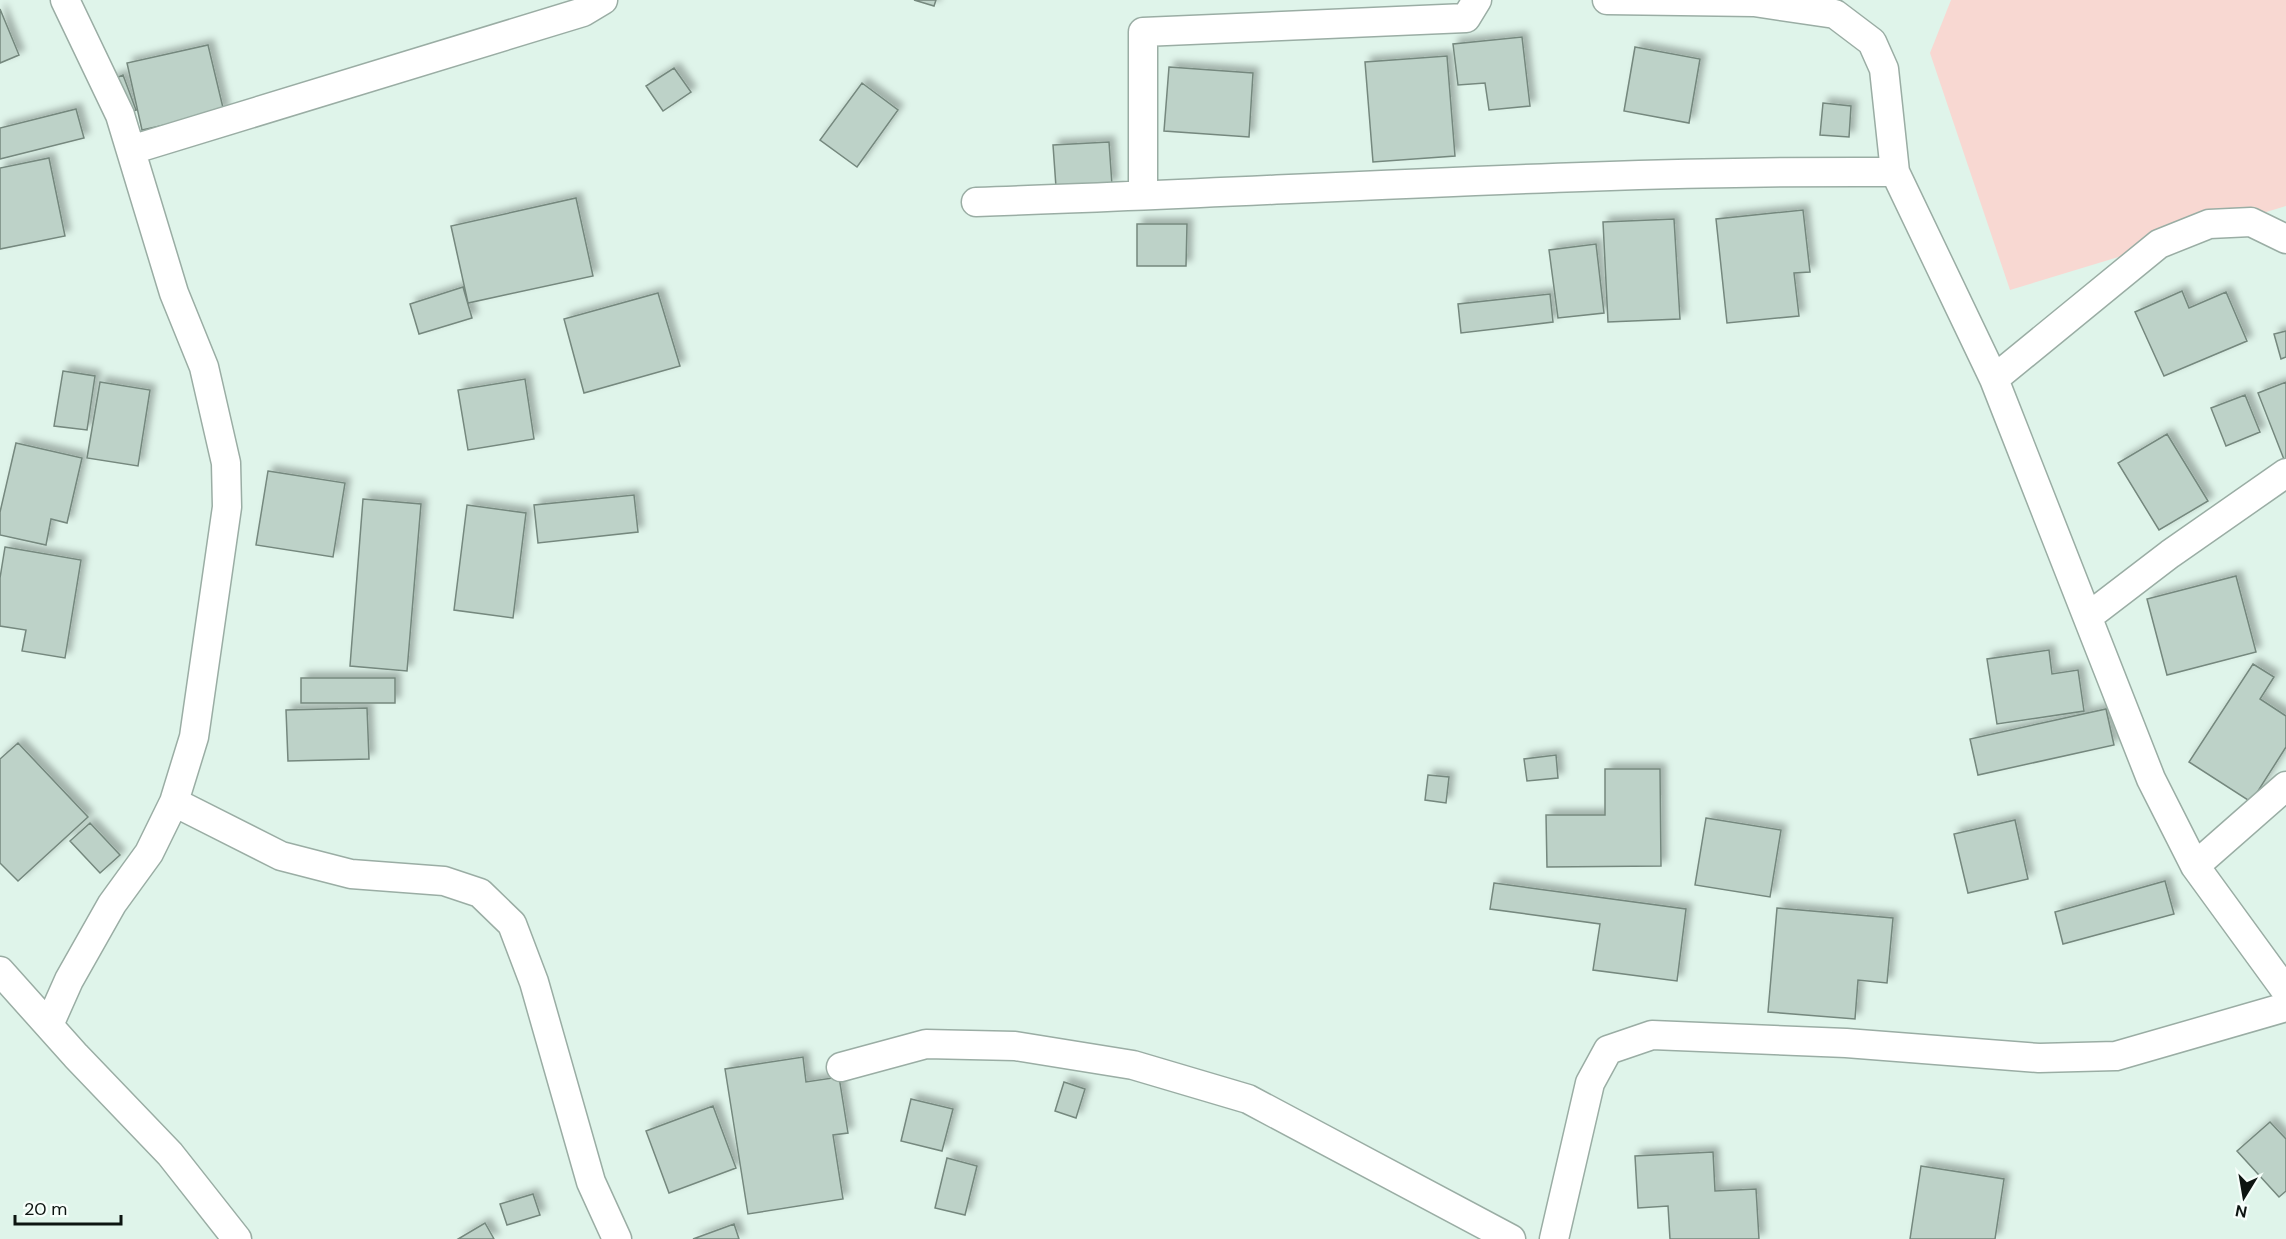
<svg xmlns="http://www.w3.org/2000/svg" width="2286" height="1239" viewBox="0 0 2286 1239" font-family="'DM Sans',sans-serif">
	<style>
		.green { fill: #f8d8d2 }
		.building { fill: #bdd2c8; stroke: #75887e; stroke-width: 1.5; filter: url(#shadow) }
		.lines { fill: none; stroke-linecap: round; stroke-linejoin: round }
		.street-casing { stroke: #9aada4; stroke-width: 31 }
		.street { stroke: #fff; stroke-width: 28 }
	</style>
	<defs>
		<filter id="shadow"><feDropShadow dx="5.5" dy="-5.5" stdDeviation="3" flood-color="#0004"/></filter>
	</defs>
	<rect width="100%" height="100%" fill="#dff4ea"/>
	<path class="green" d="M1951,0h335v206l-276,84 -80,-237z"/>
	<path class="building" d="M914,0h22l-2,6z
		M0,9l19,46 -19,8z
		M1522,37l8,69 -41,4 -4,-27 -27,2 -5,-41z
		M208,45l16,67 -82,18 -15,-67z
		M1635,47l65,12 -11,64 -65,-12z
		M1447,56l8,100 -82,6 -8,-100z
		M1169,67l84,6 -4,64 -85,-6z
		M674,68l17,24 -28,19 -17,-25z
		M123,75l13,35 -13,5 -14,-34z
		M862,83l36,27 -41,57 -37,-27z
		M1823,103l28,3 -2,31 -29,-2z
		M76,109l8,29 -84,21v-31z
		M1109,142l3,43 -56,2 -3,-42z
		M49,158l16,78 -65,13v-81z
		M576,198l17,78 -125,27 -17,-77z
		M1803,210l7,62 -16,1 5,43 -72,7 -11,-104z
		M1674,219l6,100 -72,3 -5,-100z
		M1137,224h50l-1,42h-49z
		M1596,244l8,69 -46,5 -9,-68z
		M463,287l9,31 -53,16 -9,-30z
		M2182,291l7,17 37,-16 21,49 -83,35 -29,-64z
		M658,293l22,73 -96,27 -20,-74z
		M1550,294l3,28 -92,11 -3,-29z
		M2286,331v26l-5,2 -7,-25z
		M63,371l32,5 -8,54 -33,-4z
		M525,379l9,60 -66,11 -10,-60z
		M100,382l50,8 -12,76 -51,-8z
		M2286,382v79l-1,1 -27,-69z
		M2245,395l15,37 -34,14 -15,-38z
		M2167,434l41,67 -49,29 -41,-67z
		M16,443l66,15 -15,65 -16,-4 -5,26 -46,-10v-23z
		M268,471l77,12 -12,74 -77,-12z
		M634,495l4,37 -100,11 -4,-38z
		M363,499l58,5 -14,167 -57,-5z
		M467,505l59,8 -13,105 -59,-8z
		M5,547l76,13 -16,98 -43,-7 4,-21 -26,-4v-48z
		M2236,576l20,76 -89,23 -20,-76z
		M2049,650l3,24 26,-4 6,41 -87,13 -10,-65z
		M2253,664l21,13 -14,22 26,17v31l-35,55 -62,-40z
		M301,678h94v25h-94z
		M367,708l2,51 -81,2 -2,-51z
		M2106,709l8,36 -136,30 -8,-36z
		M18,743l70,74 -70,64 -18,-18v-104z
		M1556,755l2,23 -31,3 -3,-22z
		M1605,769h55l1,97 -114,1 -1,-52h59z
		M1428,775l21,2 -3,26 -21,-3z
		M1706,818l75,12 -11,67 -75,-12z
		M2015,820l13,59 -60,14 -14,-59z
		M90,823l30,32 -20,18 -30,-32z
		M2165,881l9,33 -111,30 -8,-32z
		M1494,883l192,26 -9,72 -84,-11 7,-46 -110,-15z
		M1777,908l116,10 -6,65 -29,-3 -3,39 -87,-7z
		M803,1057l3,25 33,-5 9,56 -15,2 10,64 -95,15 -23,-145z
		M1064,1082l21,7 -9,29 -21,-7z
		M911,1099l42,10 -11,42 -41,-10z
		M713,1106l23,62 -67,25 -23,-62z
		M2270,1122l16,17v52l-7,6 -42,-46z
		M1713,1152l2,39 41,-2 3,50h-89l-2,-33 -30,2 -3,-52z
		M947,1158l30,8 -12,49 -30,-7z
		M1921,1166l83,13 -9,60h-85z
		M533,1194l7,21 -33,10 -7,-21z
		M485,1223l9,16h-36z
		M734,1224l5,15h-46z"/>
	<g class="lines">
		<defs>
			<path id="street" d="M1607,0l147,2 81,12 37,28 12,27 11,103 99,207 157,400 44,87 91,125
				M131,150l452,-138 20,-12
				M1143,195v-163l323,-14 11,-18
				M976,202c307,-10 612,-32 919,-30
				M1994,379l165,-135 50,-20 42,-2 35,17
				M2089,616l81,-62 116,-81
				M174,802l107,54 70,18 93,7 36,12 32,31 22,58 57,200 26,57
				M2195,866l91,-80
				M0,971l76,85 94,98 67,85
				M49,1025l20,-45 43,-76 37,-51 25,-51 20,-65 33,-230 -1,-44 -22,-96 -30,-74 -54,-178 -55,-115
				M841,1067l85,-23 89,2 118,19 115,34 263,140
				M1554,1239l36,-156 18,-33 44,-15 194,8 193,15 77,-2 170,-49"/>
		</defs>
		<use href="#street" class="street-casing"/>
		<use href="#street" class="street"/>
	</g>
	<g transform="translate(2244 1197) rotate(191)" stroke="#f6fefa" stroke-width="4.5" paint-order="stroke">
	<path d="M0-4.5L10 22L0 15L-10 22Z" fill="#0d1511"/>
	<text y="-9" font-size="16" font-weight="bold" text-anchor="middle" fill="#0d1511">N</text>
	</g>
	<path d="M15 1215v9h106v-9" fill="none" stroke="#0d1511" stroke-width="3"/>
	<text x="24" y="1215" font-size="18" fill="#0d1511" stroke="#f6fefa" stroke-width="4.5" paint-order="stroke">20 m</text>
</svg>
